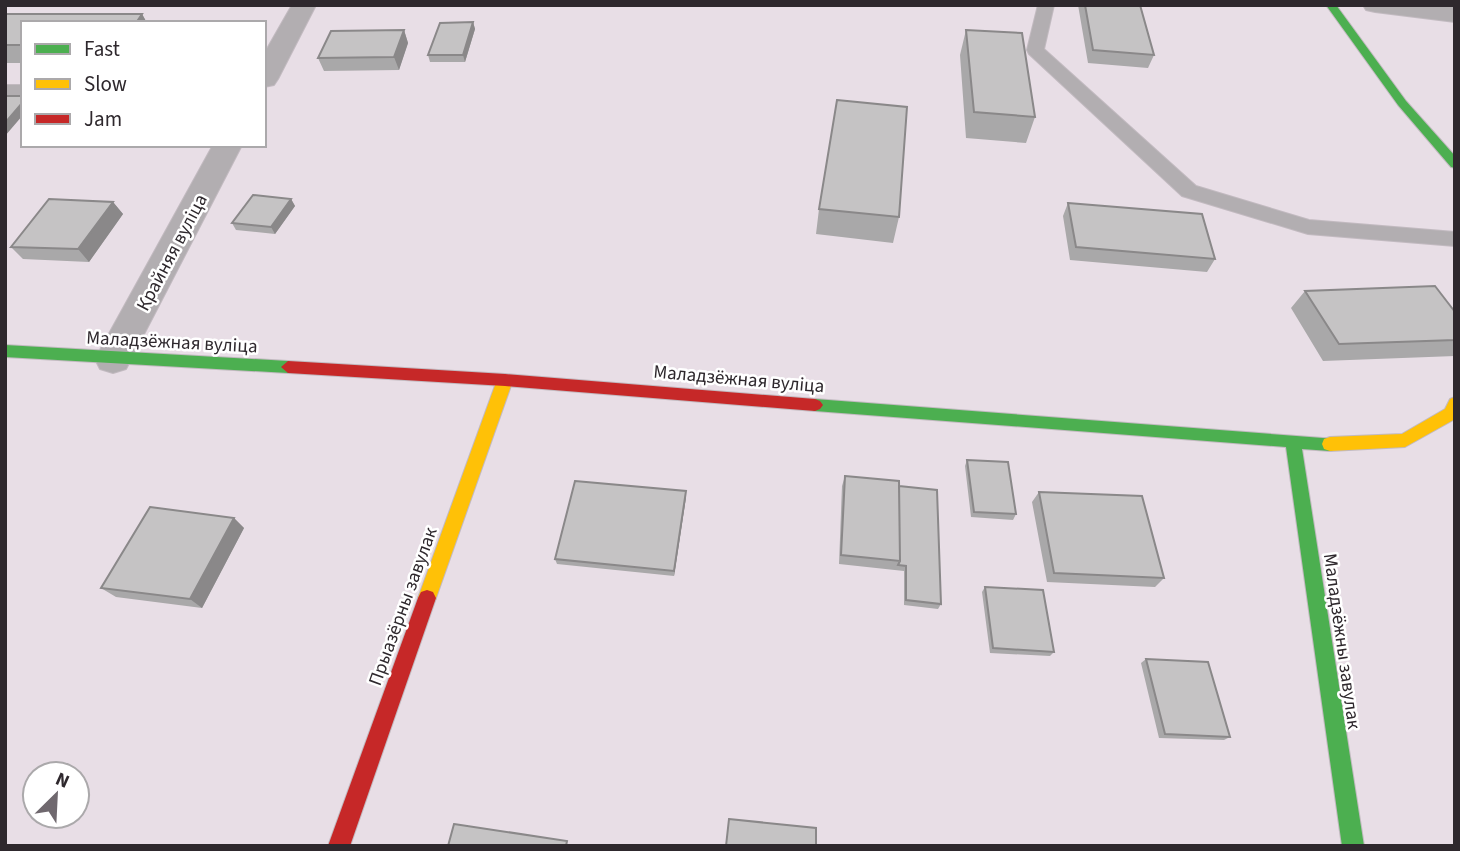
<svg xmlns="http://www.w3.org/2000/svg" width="1460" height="851" viewBox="0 0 1460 851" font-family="'Source Sans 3',sans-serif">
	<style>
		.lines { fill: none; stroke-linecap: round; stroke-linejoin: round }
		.lane-casing { stroke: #c2bac0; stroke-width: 2 }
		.street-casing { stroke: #c2bac0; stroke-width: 2 }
		.fast-casing { stroke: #c2bac0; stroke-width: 2 }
		.slow-casing { stroke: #c2bac0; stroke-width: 2 }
		.jam-casing { stroke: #c2bac0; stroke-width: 2 }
		.lane { fill: #b2aeb1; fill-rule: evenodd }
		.street { fill: #b2aeb1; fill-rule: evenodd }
		.fast { fill: #4caf50; fill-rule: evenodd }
		.slow { fill: #ffc107; fill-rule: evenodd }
		.jam { fill: #c62828; fill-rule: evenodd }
		.wall { fill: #a9a8a9 }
		.shaded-wall { fill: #8a8889 }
		.building { fill: #c5c3c4; stroke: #8a8889; stroke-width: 2 }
		.labels { text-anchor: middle; stroke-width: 5; stroke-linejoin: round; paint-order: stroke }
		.street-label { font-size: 19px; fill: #2e282d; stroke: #fff }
	</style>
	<rect width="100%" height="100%" fill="#e8dee6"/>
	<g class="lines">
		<defs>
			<path id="lane" d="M1038,5h16l-10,44 152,137 113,34 146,12v14l-147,-12 -126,-38 -153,-142 -2,-4z
				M5,85h18v10h-18z"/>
			<path id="street" d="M292,5h24l-38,74 -4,6 -10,2v-33z
				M1363,5l92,2v15l-80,-10 -9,-2z
				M213,145h29l-116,224 -13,4 -13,-4 -5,-10z"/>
			<path id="fast" d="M1326,5h10l70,96 49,55v12l-4,-1 -53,-62z
				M5,345l283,16 7,6 -7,6 -283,-16z
				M815,399l521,40 2,5 -2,5 -6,2 -28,-2 62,397h-22l-56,-399 -471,-36 -5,-2 -3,-4 3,-4z"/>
			<path id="slow" d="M505,374l8,6 -77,218 -3,6 -6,2 -6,-2 -3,-6 79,-218z
				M1455,397v22l-50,28 -75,4 -6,-2 -2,-5 2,-5 6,-2 72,-3 43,-25 5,-10z"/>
			<path id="jam" d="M288,361l217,13 310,25 5,2 3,4 -3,4 -5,2 -310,-25 -217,-13 -7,-6z
				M427,590l6,2 3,6 -86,248h-22l90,-248 3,-6z"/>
		</defs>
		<use href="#lane" class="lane-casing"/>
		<use href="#street" class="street-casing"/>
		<use href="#fast" class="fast-casing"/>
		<use href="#slow" class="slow-casing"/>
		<use href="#jam" class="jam-casing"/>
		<use href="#lane" class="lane"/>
		<use href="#street" class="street"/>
		<use href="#fast" class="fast"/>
		<use href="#slow" class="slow"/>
		<use href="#jam" class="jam"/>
	</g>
	<path class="wall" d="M1078,5h62l14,50 -6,13 -60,-5z
		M5,14h137l5,9h-124v40h-18z
		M473,22l2,7 -10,33h-35l-2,-7z
		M404,30l4,13 -9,27 -75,1 -6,-13z
		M966,30l69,87 -9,26 -60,-5 -6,-83z
		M291,199l4,7 -20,28 -39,-4 -4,-7z
		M113,202l10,12 -34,48 -66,-3 -12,-12z
		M1068,203l147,56 -8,13 -137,-12 -7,-44z
		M819,209l80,8 -6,26 -77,-9z
		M1305,291l150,21v44l-132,5 -32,-53z
		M967,460l49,54 -3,6 -42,-3 -6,-51z
		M845,476l54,10 42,118 -3,5 -34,-4v-34l-65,-7 3,-78z
		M686,491v6l-12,79 -117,-12 -2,-5z
		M1039,492l125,86 -9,9 -108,-5 -15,-80z
		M234,518l10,10 -42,80 -86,-11 -15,-9z
		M985,587l69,65 -4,4 -60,-3 -8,-61z
		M1146,659l84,78 -6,3 -65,-2 -18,-75z"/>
	<path class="shaded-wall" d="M142,14l5,9h-11z
		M473,22l2,7 -10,33 -2,-7z
		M404,30l4,13 -9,27 -5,-13z
		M23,102v13l-18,21v-13z
		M291,199l4,7 -20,28 -4,-7z
		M113,202l10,12 -34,48 -11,-13z
		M686,491v6l-12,79v-5z
		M234,518l10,10 -42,80 -12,-9z"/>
	<path class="building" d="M1085,5h55l14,50 -61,-5z
		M5,14h137l-6,9h-113v22h-18z
		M473,22l-10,33h-35l12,-32z
		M404,30l-10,27 -76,1 13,-27z
		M966,30l56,3 13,84 -61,-5z
		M5,96h18v6l-18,21z
		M837,100l70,7 -8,110 -80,-8z
		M253,195l38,4 -20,28 -39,-4z
		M49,199l64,3 -35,47 -67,-2z
		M1068,203l134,11 13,45 -139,-12z
		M1435,286l20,26v28l-116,4 -34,-53z
		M967,460l41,2 8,52 -42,-2z
		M845,476l54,5 1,80 -59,-6z
		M575,481l111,10 -12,80 -119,-12z
		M899,486l38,4 4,114 -35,-4v-34l-8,-1 2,-4z
		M1039,492l103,4 22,82 -110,-5z
		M150,507l84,11 -44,81 -89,-11z
		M985,587l58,3 11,62 -61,-4z
		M1146,659l62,3 22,75 -65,-3z
		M729,819l87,9v18h-90z
		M454,824l113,17 -1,5h-118z"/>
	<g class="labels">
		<g class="street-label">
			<text transform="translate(171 252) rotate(-62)" y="7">Крайняя вуліца</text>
			<text transform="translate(172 341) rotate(3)" y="7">Маладзёжная вуліца</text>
			<text transform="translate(739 378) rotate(5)" y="7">Маладзёжная вуліца</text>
			<text transform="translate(402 606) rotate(-70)" y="7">Прыазёрны завулак</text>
			<text transform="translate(1343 641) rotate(82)" y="7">Маладзёжны завулак</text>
		</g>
	</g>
	<rect width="1460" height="851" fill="none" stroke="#2e282d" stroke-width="14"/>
	<rect x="21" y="21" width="245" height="126" fill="#ffffff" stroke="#aba9ab" stroke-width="2"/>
	<rect x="35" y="44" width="35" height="10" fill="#4caf50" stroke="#aba9ab" stroke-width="2"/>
	<text x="84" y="56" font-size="21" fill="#2e282d">Fast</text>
	<rect x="35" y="79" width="35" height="10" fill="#ffc107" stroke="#aba9ab" stroke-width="2"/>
	<text x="84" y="91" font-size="21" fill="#2e282d">Slow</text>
	<rect x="35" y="114" width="35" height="10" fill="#c62828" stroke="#aba9ab" stroke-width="2"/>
	<text x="84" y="126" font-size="21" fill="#2e282d">Jam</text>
	<g transform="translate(56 795) rotate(24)"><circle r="33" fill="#ffffff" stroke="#aba9ab" stroke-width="2"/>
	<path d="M0-5L12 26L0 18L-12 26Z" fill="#6f686e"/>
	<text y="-10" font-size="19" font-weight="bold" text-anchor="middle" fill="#2e282d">N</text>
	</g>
</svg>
